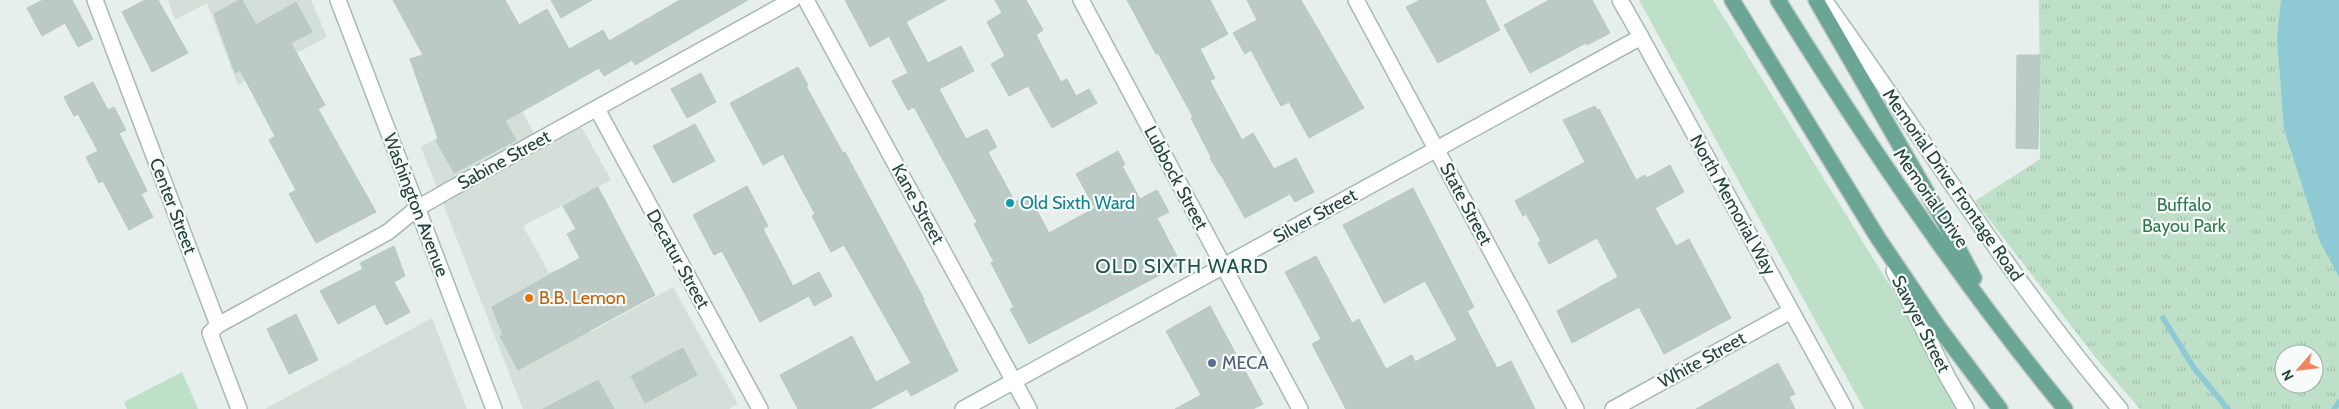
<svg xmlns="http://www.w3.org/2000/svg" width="2339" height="409" viewBox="0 0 2339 409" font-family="Cabin,sans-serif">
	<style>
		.built { fill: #d4dfda }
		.grass { fill: #bfe0c8 }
		.park { fill: url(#park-tufts); fill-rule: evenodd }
		.water { fill: #8ec9d4 }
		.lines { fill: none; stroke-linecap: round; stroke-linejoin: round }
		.stream { stroke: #8ec9d4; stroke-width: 5.5 }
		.building { fill: #bbcac4; stroke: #b8c9c2 }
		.street-casing { stroke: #a8b8b2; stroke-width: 18 }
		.secondary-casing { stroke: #a4bbb3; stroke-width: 18 }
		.primary-casing { stroke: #c2cac8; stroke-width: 18 }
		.street { stroke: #fff; stroke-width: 15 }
		.secondary { stroke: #fff; stroke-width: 15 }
		.primary { stroke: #6aa596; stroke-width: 15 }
		.culture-dot { fill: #0f9aa8; stroke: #f7fbf9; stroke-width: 2 }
		.food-dot { fill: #e8710a; stroke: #f7fbf9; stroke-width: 2 }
		.service-dot { fill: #5c6f8a; stroke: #f7fbf9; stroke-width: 2 }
		.labels { text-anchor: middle; stroke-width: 4.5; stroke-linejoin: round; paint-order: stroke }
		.street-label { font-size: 18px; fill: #24423a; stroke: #f7fbf9 }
		.culture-label { font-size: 18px; fill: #0d838f; stroke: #f7fbf9; text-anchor: start }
		.park-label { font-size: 18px; fill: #2d7a4b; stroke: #f7fbf9 }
		.food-label { font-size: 18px; fill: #c56008; stroke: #f7fbf9; text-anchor: start }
		.service-label { font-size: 18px; fill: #4e5e75; stroke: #f7fbf9; text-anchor: start }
		.quarter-label { font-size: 20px; letter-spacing: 1px; fill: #1f5548; stroke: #f7fbf9 }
	</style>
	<defs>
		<pattern id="park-tufts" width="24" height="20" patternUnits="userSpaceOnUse" patternTransform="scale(1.25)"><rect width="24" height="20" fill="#bfe0c8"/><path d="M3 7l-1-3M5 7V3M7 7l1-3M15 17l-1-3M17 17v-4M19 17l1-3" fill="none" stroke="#a4c1ad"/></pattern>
	</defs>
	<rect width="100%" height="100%" fill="#e6efeb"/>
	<path class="built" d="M168,0h143l16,37 -89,48 -31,-82 -32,17z
		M514,96l21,39 47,-7 29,52 -88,46 26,47 8,-4 34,63 82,-45 65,117 -9,5h-206l-102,-262z
		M432,318l35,91h-202z"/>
	<path class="grass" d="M1639,0h74l194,313 50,96h-93z
		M182,372l16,37h-71l-3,-7z"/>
	<path class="park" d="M2039,0h300v409h-199l-44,-51 -121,-157 65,-42zM2284,354h30v30h-30z"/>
	<path class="water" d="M2281,0h58v277l-19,-35 -36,-113 -7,-90z"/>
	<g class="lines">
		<path class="stream" d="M2163,318l31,50 34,41
			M2334,409l5,-7"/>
	</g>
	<path class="building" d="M43,0h29l21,39 -15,8 -13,-24 -23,13 -15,-28z
		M145,0h13l30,53 -36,19 -30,-60z
		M239,0h3l14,25 40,-23 16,30 -21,11 34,62 -7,4 58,103 -60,31 -27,-49 7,-4 -27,-50 6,-4 -35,-66 -5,3 -21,-59z
		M393,0h112l14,25 28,-16 22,40 34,-19 6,11 71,-41h68l-113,65 -3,-5 -28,16 -5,-8 -94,53 11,19 -62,33 -18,-33 2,-2 -28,-79 13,-4z
		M551,0h41l-31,18z
		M845,0h101l-40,22 22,41 33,-17 13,25 -35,18 27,50 21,-10 10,18 -9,5 27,50 13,-8 21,39 46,-25 -19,-34 42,-23 7,13 -3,2 18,33 17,-9 12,22 -12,6 24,46 -152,80 -19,-35 4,-2 -23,-44 3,-1 -20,-38 3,-2 -63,-115 -6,3 -16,-29 16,-8 -19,-37 -19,11z
		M995,0h31l17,30 -7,5 25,47 6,-3 9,17 13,-7 8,14 -45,25 -24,-42 -19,10 -18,-32 14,-8 -18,-34 15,-9z
		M1127,0h83l18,34 -28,15 15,29 -5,3 32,59 11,-7 21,36 22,-11 18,34 -19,10 -5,-8 -45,24 -24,-43h-1l-10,-17 1,-1 -20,-39 2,-1 -35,-64 -2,1z
		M1247,0h54l63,108 -55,30 -20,-36 -8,4 -30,-56 -6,4 -12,-21 24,-13z
		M1420,0h65l15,30 -62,33 -32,-56z
		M1549,0h43l18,33 -23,12 -1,-2 -56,30 -26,-48z
		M2017,55h23l-2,94 -22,-1z
		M798,67l10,18 -2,1 37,67 2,-1 79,147 -1,1 35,71 -47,25 -4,-7 -37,20h-72l-18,-34 72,-39 24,46 35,-19 -67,-118 -13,7 -19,-36 3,-2 -32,-60 -20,11 -33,-62z
		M701,73l15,29 -29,16 -16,-29z
		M93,82l15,28 6,-3 12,23 -7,3 28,58 -6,3 12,23 -24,13 -26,-49 -4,2 -13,-26 12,-6 -20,-37 -4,2 -10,-19z
		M1595,106l2,4 2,-1 37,71 9,-5 2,3 23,-13 14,27 -29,16 21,38 13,-7 42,79 -67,36 -25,-47 -67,36 -15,-32 61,-34 -21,-39 -48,26 -11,-21 3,-2 -15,-27 -3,2 -8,-15 70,-39 -22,-42z
		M695,124l20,37 -42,22 -20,-37z
		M747,186l21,40 -5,3 30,57 26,-14 13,24 -18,10 -5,-10 -49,26 -38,-71 -8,4 -21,-40z
		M598,187l57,108 -137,75 -18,-34 3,-1 -11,-28 88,-49 -13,-24 9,-5 -13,-23z
		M1413,188l61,119 -7,4 30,57 14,-7 24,48h-189l-34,-65 9,-5 -36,-67 31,-16 36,67 7,-4 27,50 26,-14 3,7 42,-22 -32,-59 -41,22 -41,-78z
		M394,246l11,30 -11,6 16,30 -24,13 -11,-21 -37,20 -18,-33 43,-22 -3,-6z
		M1210,306l53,98 -10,5h-78l26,-14 -35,-64z
		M296,314l22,46 -29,14 -22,-45z
		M683,348l14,27 -52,28 -14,-27z
		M1778,363l17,31 -6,3 6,12h-99z
		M598,380l16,29h-71z"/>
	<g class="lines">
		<defs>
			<path id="street" d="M95,0l123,325 -8,8 29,76
				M806,0l223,409
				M1356,0l220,409
				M1641,37l204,372
				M597,109l163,300
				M218,325l170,-93 28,-23 33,-19 343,-190
				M1613,409l178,-98"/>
			<path id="secondary" d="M338,0l156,409
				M1081,0l219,409
				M1824,0c99,137 186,280 296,409
				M1894,271l54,107 18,31
				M963,409l678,-372 -21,-37"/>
			<path id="primary" d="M1732,0l146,238 61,90 61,81
				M1778,0c88,142 181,280 287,409
				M1816,0l128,222 30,56"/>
		</defs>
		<use href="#street" class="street-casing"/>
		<use href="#secondary" class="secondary-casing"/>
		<use href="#primary" class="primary-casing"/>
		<use href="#street" class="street"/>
		<use href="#secondary" class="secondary"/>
		<use href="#primary" class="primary"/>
	</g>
	<circle class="culture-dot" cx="1010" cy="203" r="5"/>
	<circle class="food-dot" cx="529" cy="298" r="5"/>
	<circle class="service-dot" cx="1212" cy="363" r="5"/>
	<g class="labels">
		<g class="street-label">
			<text transform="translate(504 160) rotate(-29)" y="6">Sabine Street</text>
			<text transform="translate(1176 178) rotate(62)" y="6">Lubbock Street</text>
			<text transform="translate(1953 185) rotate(55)" y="6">Memorial Drive Frontage Road</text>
			<text transform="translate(1931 198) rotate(55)" y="6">Memorial Drive</text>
			<text transform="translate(918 204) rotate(61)" y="6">Kane Street</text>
			<text transform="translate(1466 204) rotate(62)" y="6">State Street</text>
			<text transform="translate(416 205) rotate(69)" y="6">Washington Avenue</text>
			<text transform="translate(1733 205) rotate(61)" y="6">North Memorial Way</text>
			<text transform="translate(173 206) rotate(69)" y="6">Center Street</text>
			<text transform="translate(1315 216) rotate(-29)" y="6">Silver Street</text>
			<text transform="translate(678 259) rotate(61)" y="6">Decatur Street</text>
			<text transform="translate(1921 324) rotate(63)" y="6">Sawyer Street</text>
			<text transform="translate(1702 360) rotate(-29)" y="6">White Street</text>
		</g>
		<g class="culture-label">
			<text x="1020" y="209">Old Sixth Ward</text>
		</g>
		<g class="park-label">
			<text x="2184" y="211">Buffalo<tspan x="2184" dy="21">Bayou Park</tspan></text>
		</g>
		<g class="food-label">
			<text x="539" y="304">B.B. Lemon</text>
		</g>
		<g class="service-label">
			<text x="1222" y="369">MECA</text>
		</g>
		<g class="quarter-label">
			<text x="1182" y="273">OLD SIXTH WARD</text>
		</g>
	</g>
	<g transform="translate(2299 369) rotate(242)"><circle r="24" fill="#f7fbf9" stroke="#a3b1ad"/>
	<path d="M0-4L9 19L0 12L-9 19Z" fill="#f4845f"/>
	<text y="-8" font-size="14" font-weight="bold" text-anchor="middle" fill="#24423a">N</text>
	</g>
</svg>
